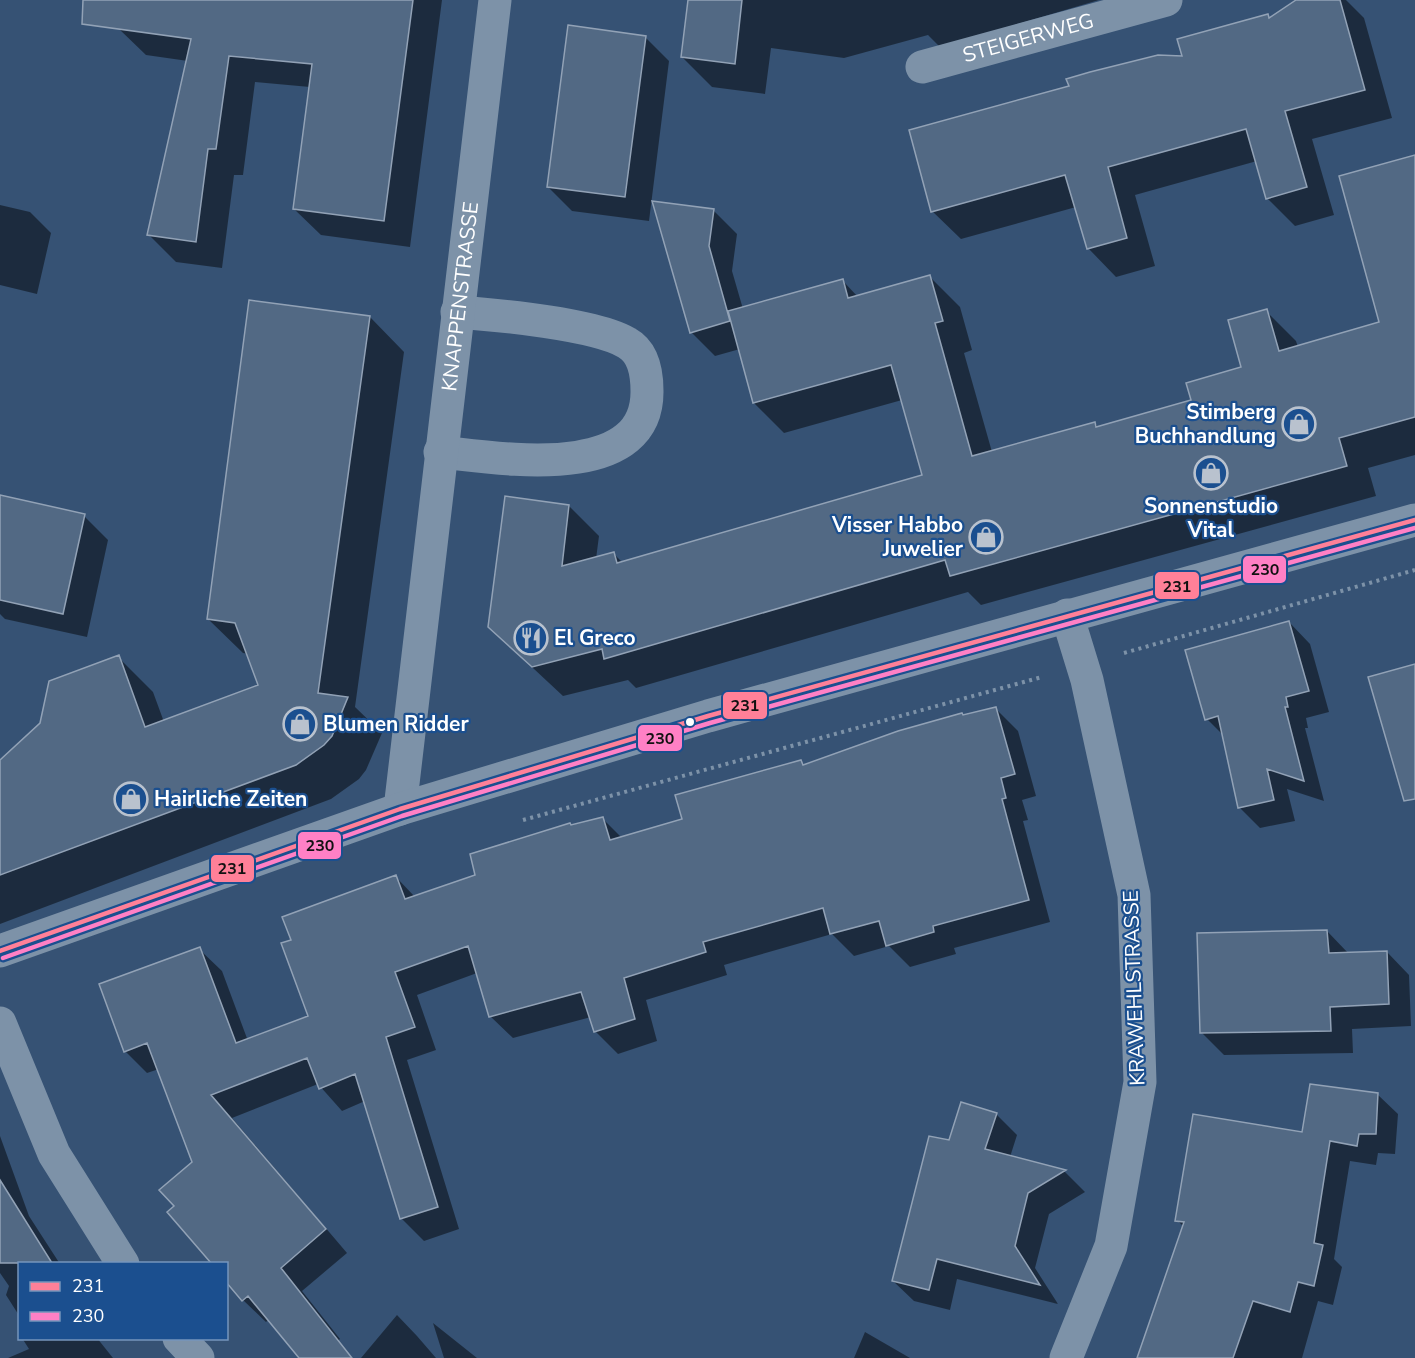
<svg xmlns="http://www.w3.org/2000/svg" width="1415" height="1358" viewBox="0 0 1415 1358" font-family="'Nunito Sans',sans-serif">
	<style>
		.shadow { fill: #0007 }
		.building { fill: #526984; stroke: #92a2b6; stroke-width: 1.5 }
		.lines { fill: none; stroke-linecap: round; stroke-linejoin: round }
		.path { stroke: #7d92a8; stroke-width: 4; stroke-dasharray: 3 4.5; stroke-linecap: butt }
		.minor { stroke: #7d92a8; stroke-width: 33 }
		.bus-1-casing { stroke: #1b4f8f; stroke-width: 9 }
		.bus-2-casing { stroke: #1b4f8f; stroke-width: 9 }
		.bus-1 { stroke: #ff8098; stroke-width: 4.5 }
		.bus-2 { stroke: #ff80c5; stroke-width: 4.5 }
		.bus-dot { fill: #fff; stroke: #1b4f8f; stroke-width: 2 }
		.labels { text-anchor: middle; stroke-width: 4.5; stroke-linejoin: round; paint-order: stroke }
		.street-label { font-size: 21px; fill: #fff; stroke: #1b4f8f }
		.poi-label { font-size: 21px; font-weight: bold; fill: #fff; stroke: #1b4f8f; text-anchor: start }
		.line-badge { stroke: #1b4f8f; stroke-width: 2 }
		.pale-badge-label { font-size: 16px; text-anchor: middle; font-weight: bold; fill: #111 }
	</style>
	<rect width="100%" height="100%" fill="#365274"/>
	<path class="shadow" d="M123,0h319l-32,247 -89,-12 -27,-26 16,-122 -55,-5 -12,93h-9l-12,93 -46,-6 -27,-27 39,-174 -42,-6 -27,-26z
		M688,0h411l-159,47 -12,-12 -84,23 -73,-10 -6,46 -53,-7 -31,-31z
		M1299,0h47l18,18 28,100 -80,21 22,76 -39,11 -28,-28 -10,-37 -122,34 20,71 -39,11 -28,-29 -12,-41 -115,32 -29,-28 252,-154 83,-41 3,3z
		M645,37l24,24 -20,160 -77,-10 -24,-24z
		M1415,157v298l-47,13 8,28 -395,109 -13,-13 -332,96 -8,-8 -65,16 -74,-69 80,-121 30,30 -3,23 18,-5 9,9 301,-87 -22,-76 -118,33 -30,-30 -14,-54 -25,7 -24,-24 22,-122 24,24 -5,37 11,38 100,-28 15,16 72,-20 30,30 12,43 -8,3 28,99 103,-29 4,5 94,-27 50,-33 23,-57 30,30 2,6 83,-24z
		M0,205l30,7 21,21 -14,61 -37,-9z
		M370,317l34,35 -49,355 27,26 -16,37 -7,9 -28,20 -331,125v-163l118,-104 35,35 11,30 96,-36 -12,-32 -5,-1 -35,-34z
		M0,507l84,9 24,24 -21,97 -82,-18 -5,-5z
		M1289,622l21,22 19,68 -23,6 2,10h-3l19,73 -37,-12 8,32 -35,7 -21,-21 -15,-71 -17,-17z
		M995,708l23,23 18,65 -14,4 6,20 -5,1 27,101 -96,26 2,6 -46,13 -21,-21 -35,10 -22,-22 -108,31 3,10 -81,25 11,41 -39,13 -22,-22 -5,-15 -78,21 -23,-22 -13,-43 -60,22 19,55 -29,10 52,169 -35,12 -23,-23 -36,-117 -23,10 -24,-27 -86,34 115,135 -45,38 38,48 -23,19h-13l-35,-39 -3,3 -23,-22 -17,-36h-13l-44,-52 7,-5 18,-45 -35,-93 -12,4 -22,-22 74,-102 23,22 26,70 62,-24 -17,-76 103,-64 19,20 62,-21 94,-49 32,-8 19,19 61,-18 118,-59 4,5z
		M1327,931l22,23 38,-2 22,23 2,51 -59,3 1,24 -129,2 -23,-23z
		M1377,1094l21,20 -3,40 -17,-1 -2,12 -26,-4 -16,98 8,8 -9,38 -15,-4 -16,57h-163l45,-131 -7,-7 126,-86z
		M996,1114l21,21 -7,22 55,15 20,20 -36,22 -14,54 23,36 -101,-25 -7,31 -36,-9 -21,-20 57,-139z
		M0,1136l29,80 31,48h-40v53l-14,-22 3,-9 -9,-13z
		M397,1315l20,21 19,22h-75z
		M433,1323l44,35h-33z
		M865,1332l45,26h-56z
		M22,1338h75l16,20h-105l21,-9z"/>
	<path class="building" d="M83,0h330l-29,221 -91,-12 19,-145 -83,-8 -13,93h-8l-12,93 -49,-7 44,-196 -109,-15z
		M688,0h54l-7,64 -54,-7z
		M1296,0h44l25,90 -80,21 22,76 -41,12 -20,-70 -138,38 19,71 -40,11 -22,-74 -134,37 -22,-82 160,-44 -3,-7 24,-7 68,-17 24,1 -5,-17 91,-25 1,4z
		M568,25l78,11 -21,161 -78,-10z
		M1415,155v262l-76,21 8,28 -397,110 -5,-16 -341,99 -2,-10 -70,18 -44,-40 17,-131 64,9 -7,61 52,-14 3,11 305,-88 -31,-110 -138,38 -25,-92 115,-32 5,19 82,-23 13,46 -8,2 37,133 123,-34 1,5 95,-27 -5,-17 55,-16 -13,-47 39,-11 12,42 100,-29 -40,-146z
		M652,201l62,8 -5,37 21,75 -40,12z
		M249,300l121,16 -52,377 30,4 -16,39 -8,9 -28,20 -296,110v-115l40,-37 9,-42 70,-26 26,72 113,-42 -23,-62 -28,-4z
		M0,495l85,19 -22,100 -63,-14z
		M1289,621l20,70 -23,6 2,10h-3l19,74 -37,-12 7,31 -36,8 -20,-92 -13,4 -20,-70z
		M1415,664v135l-11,2 -36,-124z
		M996,707l19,67 -14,4 5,20 -4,1 27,101 -96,26 1,6 -48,14 -7,-25 -49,13 -7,-26 -120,34 3,10 -82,26 11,41 -41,13 -13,-40 -92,25 -21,-71 -73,26 20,55 -29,10 52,170 -38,12 -45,-145 -36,15 -12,-31 -96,37 115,134 -45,39 71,90h-53l-51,-62 -6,5 -16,-19v-19h-15l-44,-51 7,-6 -15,-16 33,-28 -45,-119 -23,9 -25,-68 101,-37 36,96 72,-27 -27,-73 10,-3 -9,-23 114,-42 9,24 70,-24 -5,-21 100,-31 1,2 32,-8 7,23 72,-21 -7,-24 126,-35 2,5 95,-34 64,-18 1,2z
		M1327,930l2,23 58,-2 2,53 -59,3 1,24 -131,2 -3,-100z
		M1310,1084l68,9 -2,41h-17l-2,12 -27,-5 -16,102 9,2 -9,41 -16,-4 -8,30 -37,-11 -20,57h-96l47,-136 -9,-1 18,-107 109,18z
		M961,1102l36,11 -12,36 81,21 -38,23 -13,53 25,39 -103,-26 -8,31 -37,-9 37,-145 20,4z
		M0,1180l52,83h-52z"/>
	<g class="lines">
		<path class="path" d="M1124,653l291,-83
			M523,820l519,-143"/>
		<g class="minor">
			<path id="s1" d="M922,67l244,-67"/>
			<path d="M440,452c59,6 208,32 207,-61 0,-18 -4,-39 -20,-48 -32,-19 -131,-28 -170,-31"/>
			<path id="s2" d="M400,809l95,-809"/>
			<path d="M0,951l400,-142 308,-93 707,-196"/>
			<path d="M0,1023l54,131 69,110"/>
			<path d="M179,1338l19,20"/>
			<path d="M1066,1358l45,-112 29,-164 -6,-187 -47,-215 -20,-65"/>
		</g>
		<defs>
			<path id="bus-1" d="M0,951l400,-142 308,-93 707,-196"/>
			<path id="bus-2" d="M3,958l399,-142 308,-93 705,-195"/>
		</defs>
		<use href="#bus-1" class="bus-1-casing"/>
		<use href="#bus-2" class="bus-2-casing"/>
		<use href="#bus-1" class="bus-1"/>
		<use href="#bus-2" class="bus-2"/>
	</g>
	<defs>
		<symbol id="shop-ring" viewBox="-11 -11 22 22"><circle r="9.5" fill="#1b4f8f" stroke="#b9c2ce" stroke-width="1.5"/><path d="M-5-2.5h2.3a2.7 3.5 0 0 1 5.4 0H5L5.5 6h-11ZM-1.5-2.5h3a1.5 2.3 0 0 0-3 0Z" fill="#b9c2ce"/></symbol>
		<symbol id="restaurant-ring" viewBox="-11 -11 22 22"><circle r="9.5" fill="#1b4f8f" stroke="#b9c2ce" stroke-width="1.5"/><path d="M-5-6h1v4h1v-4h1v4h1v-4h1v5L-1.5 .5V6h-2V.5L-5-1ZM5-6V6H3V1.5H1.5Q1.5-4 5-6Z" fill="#b9c2ce"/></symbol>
	</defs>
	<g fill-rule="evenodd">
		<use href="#shop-ring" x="1280" y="405" width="38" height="38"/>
		<use href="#shop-ring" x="1192" y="454" width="38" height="38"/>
		<use href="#shop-ring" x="967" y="518" width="38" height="38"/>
		<use href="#restaurant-ring" x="512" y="619" width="38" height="38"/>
		<use href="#shop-ring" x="281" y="705" width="38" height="38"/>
		<use href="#shop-ring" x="112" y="780" width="38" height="38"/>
	</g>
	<circle class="bus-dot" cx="690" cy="722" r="5"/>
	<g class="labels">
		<g class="street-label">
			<text dy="7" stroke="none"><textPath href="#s1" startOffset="110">STEIGERWEG</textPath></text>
			<text dy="7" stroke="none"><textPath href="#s2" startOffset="516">KNAPPENSTRASSE</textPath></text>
			<text transform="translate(1134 988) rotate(-92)" y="7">KRAWEHLSTRASSE</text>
		</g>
		<g class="poi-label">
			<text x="1276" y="419" text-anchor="end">Stimberg<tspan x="1276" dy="24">Buchhandlung</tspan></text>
			<text x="1211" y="513" text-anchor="middle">Sonnenstudio<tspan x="1211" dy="24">Vital</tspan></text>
			<text x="963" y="532" text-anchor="end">Visser Habbo<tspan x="963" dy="24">Juwelier</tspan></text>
			<text x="554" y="645">El Greco</text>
			<text x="323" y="731">Blumen Ridder</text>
			<text x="154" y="806">Hairliche Zeiten</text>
		</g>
	</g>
	<g class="line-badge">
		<rect x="1242" y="555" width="45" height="29" rx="6" fill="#ff80c5"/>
		<rect x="1154" y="571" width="46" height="29" rx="6" fill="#ff8098"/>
		<rect x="722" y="691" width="46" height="29" rx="6" fill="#ff8098"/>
		<rect x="637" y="724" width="46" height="28" rx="6" fill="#ff80c5"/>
		<rect x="297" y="831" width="45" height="29" rx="6" fill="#ff80c5"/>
		<rect x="210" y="854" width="45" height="29" rx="6" fill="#ff8098"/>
	</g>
	<g class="pale-badge-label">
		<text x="1265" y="575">230</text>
		<text x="1177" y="592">231</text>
		<text x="745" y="711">231</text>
		<text x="660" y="744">230</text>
		<text x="320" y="851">230</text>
		<text x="232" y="874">231</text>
	</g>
	<rect x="18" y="1262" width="210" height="78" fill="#1b4f8f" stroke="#7695bc" stroke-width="1.5"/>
	<rect x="30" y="1282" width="30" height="9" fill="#ff8098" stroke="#7695bc" stroke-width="1.5"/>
	<text x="72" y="1292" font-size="18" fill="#ffffff">231</text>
	<rect x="30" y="1312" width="30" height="9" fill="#ff80c5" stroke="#7695bc" stroke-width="1.5"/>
	<text x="72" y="1322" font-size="18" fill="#ffffff">230</text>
</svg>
